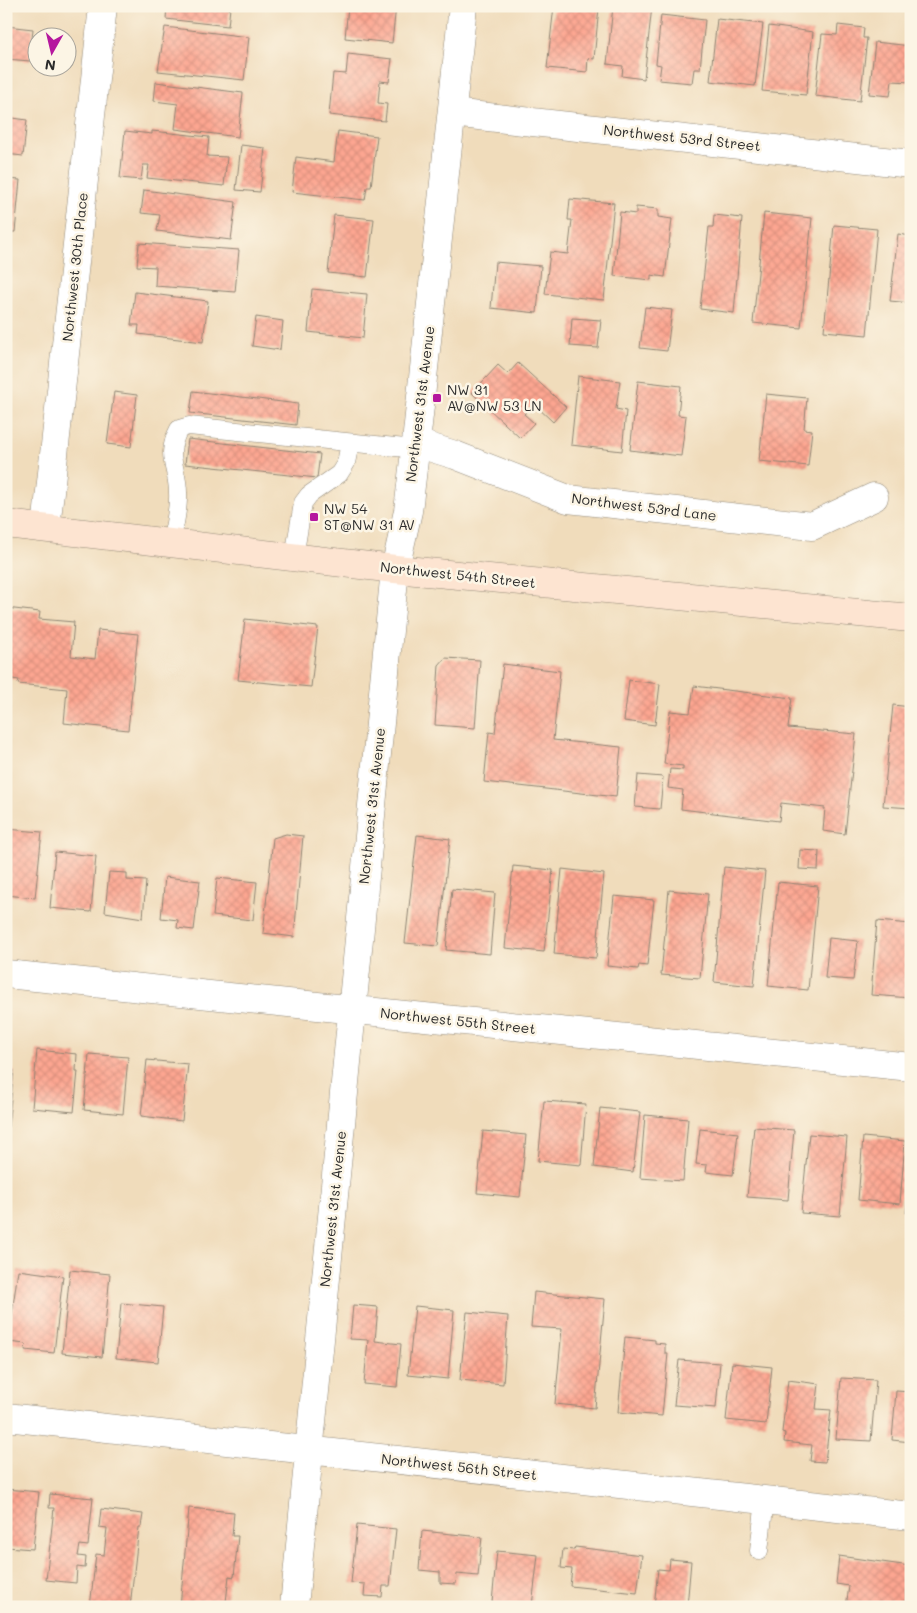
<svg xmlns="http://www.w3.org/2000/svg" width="917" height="1613" viewBox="0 0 917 1613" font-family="Mali,sans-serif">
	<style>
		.building { fill: url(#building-cross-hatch) }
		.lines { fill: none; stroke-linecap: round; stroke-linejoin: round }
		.lane-casing { stroke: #8e8473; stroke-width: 19 }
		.street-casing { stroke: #8e8473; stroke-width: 29 }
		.secondary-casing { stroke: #8e8473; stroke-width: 29 }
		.lane { stroke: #fff; stroke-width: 18 }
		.street { stroke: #fff; stroke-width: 28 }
		.secondary { stroke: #fde4d1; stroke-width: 28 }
		.poi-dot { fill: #b5179e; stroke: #fcf5e5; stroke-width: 2 }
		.labels { text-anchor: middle; stroke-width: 5; stroke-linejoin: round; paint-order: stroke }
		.street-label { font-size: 14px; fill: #2b2b2b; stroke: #fcf5e5 }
		.poi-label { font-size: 14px; fill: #2b2b2b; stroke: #fcf5e5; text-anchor: start }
	</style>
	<defs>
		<pattern id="building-cross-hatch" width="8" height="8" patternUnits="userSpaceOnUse" patternTransform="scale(1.25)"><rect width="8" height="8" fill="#fda691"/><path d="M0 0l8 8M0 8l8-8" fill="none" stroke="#d98f7d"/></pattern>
	</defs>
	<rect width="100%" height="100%" fill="#fcf5e5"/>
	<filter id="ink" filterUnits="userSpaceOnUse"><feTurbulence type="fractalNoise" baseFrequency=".02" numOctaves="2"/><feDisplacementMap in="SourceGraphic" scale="10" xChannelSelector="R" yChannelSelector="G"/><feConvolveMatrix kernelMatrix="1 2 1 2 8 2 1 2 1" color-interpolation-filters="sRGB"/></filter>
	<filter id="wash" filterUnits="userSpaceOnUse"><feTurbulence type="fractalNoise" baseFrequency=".0096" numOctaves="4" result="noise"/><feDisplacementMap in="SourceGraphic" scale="20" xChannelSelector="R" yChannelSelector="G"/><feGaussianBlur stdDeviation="1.12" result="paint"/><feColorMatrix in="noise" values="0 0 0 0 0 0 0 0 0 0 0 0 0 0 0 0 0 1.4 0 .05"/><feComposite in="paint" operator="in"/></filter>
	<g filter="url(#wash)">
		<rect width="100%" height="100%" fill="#f0dcbb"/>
		<g id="blocks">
			<path class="building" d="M167,6l63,2 -2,18 -62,-7z
				M348,6h48l-4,37 -47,-5z
				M554,6l45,2 -5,51 -6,-1 -1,14 -40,-4z
				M613,6h39l-8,73 -22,-3 1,-10 -16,-2z
				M661,15l44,5 -5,49h-6l-2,14 -33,-3 2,-15 -5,-1z
				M717,19l46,5 -8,62 -45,-5z
				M838,25l26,3 -1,10h4l-7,63 -45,-5 7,-62 15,1z
				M6,26l27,3 -3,32 -24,-2z
				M769,26l44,6 -7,63 -44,-4z
				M165,27l84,10 -5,43 -86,-9z
				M875,42l36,4v36l-19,-1 -2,15 -21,-2z
				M348,54l44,5 -3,23 -9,-1 -2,22 9,1 -2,17 -56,-6 4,-42 13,1z
				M156,82l87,11 -5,44 -63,-8 3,-25 -24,-3z
				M6,117l21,3 -4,36 -17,-2z
				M125,131l27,3v-3l57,6 -2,19 20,1 -3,29 -77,-8 2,-13h-6l-2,15 -21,-2z
				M338,131l39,5 -6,51h-4l-2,13 -73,-8 4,-35 38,5z
				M241,145l24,3 -5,44 -24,-2z
				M6,179l14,1 -5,52h-9z
				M144,190l92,12 -5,38 -74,-9 3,-16 -19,-2z
				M570,199l44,4 -10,97 -59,-6 5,-42 18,2 4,-34h-4z
				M636,207l22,2v8l14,2 -7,58 -14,-2v5l-37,-4 6,-64 16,2z
				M764,213l48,5 -11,110 -48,-5z
				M334,215l40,4 -7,58 -39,-4z
				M714,215l28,3 -8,95 -34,-4 9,-82h4z
				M834,225l43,4 -10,106 -43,-4z
				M898,234l13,2v67l-21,-2z
				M139,243l100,7 -4,42 -80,-6 1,-19 -19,-1z
				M495,262l46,4 -4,47 -46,-5z
				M312,289l55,5 -4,44 -55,-6z
				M135,292l73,9 -5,41 -65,-8 1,-9h-8z
				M645,307l27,3 -5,41 -27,-3z
				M256,317l27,4 -3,29 -28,-4z
				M572,318l29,2 -3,28 -28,-2z
				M518,363l48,44 -13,15 -19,-18 -10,10 10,9 -14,15 -48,-45 26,-28 10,9z
				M578,376l42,5 -4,28 10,2 -4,40 -51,-6z
				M638,381l43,5 -3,29 8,1 -5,40 -51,-6z
				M193,391l105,13 -2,21 -106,-12z
				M114,392l23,3 -6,52 -24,-3z
				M766,394l41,4 -3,31 8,1 -4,36 -49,-5z
				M188,439l132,15 -3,24 -132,-14z
				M6,608l34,4 -1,7 35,3 -3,34 24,3 3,-29 40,4 -10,96 -64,-7 3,-34 -49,-5 1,-4 -13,-2z
				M245,619l73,8 -7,60 -73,-7z
				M445,658l35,2 -5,68 -40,-3 4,-60z
				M503,664l57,7 -7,69 68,7 -5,50 -132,-15 5,-50 6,1z
				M629,680l31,4 -5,41 -31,-4z
				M694,686l98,12 -4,30 68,6 -11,100 -22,-3 2,-23 -44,-5 -2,18 -98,-12 2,-19 -15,-2 2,-19 13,1v-4l-19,-2 6,-53 20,2z
				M893,705l18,2v101l-28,-2z
				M638,775l25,2 -3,32 -25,-2z
				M6,829l36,3 -7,66 -29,-3z
				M286,834l17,2 -9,101 -31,-4 10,-95z
				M417,835l33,4 -12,107 -33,-3z
				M800,850l19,1 -1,19 -19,-1z
				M55,852l41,4 -5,56 -41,-4z
				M513,866l40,4 -9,82 -39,-4z
				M724,867l41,4 -11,115 -40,-4z
				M562,869l42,5 -8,84 -42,-4z
				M109,872l18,1v7l19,1 -3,37 -38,-6z
				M165,877l35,4 -6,49 -17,-2 1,-8 -17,-2z
				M217,878l40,4 -4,38 -40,-4z
				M778,882l40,4 -10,104 -40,-4z
				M452,889l43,4 -5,61 -44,-4z
				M669,890l39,4 -8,84 -39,-3z
				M614,896l40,4 -7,66 -8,-1 -1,4 -31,-3z
				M877,921l34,3v74l-40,-3z
				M829,938l29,3 -5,39 -28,-2z
				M37,1050l40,4 -1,17h2l-4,41 -42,-4z
				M89,1054l39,3 -5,57 -39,-4z
				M147,1060l41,4 -6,57 -41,-5z
				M6,1069l8,1 -6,57h-2z
				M544,1101l42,3 -5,61 -43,-4z
				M600,1108l40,4 -7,60 -39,-5z
				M645,1115l43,4 -5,62 -43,-3z
				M754,1127l40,3 -6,70 -41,-3z
				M700,1129l38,4 -5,42 -27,-3 1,-7 -11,-1z
				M483,1131l43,4 -6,62 -43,-4z
				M809,1134l38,3 -7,79 -39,-3z
				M863,1137l42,4 -5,63 -42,-4z
				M909,1180h2v33h-5z
				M18,1270l45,6 -9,77 -29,-3 1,-6 -18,-2z
				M70,1270l40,4 -8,83 -40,-4z
				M534,1292l71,7 -10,109 -40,-4 7,-75 -31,-2z
				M121,1303l42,4 -5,55 -42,-4z
				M353,1305l25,2 -3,34 26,3 -4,43 -33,-3 4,-44 -18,-1z
				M415,1306l39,4 -6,69 -40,-4z
				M467,1312l41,4 -5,68 -43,-4z
				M625,1337l30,3v3l10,1v9h3l-6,63 -44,-4z
				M679,1360l41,3 -4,45 -42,-3z
				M732,1363l40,4 -6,57 -40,-4z
				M841,1378l35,2 -5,61 -35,-2z
				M788,1380l31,4 -3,25 15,1 -6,52 -15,-1 2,-16 -28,-3 1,-9 -3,-1z
				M896,1391l15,1v50l-19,-2z
				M6,1489l33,3 -6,57 -27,-2z
				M50,1494l43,4 -5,48 -8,-1 -2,11 8,1 -1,11 -8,-1 -1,16 -30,-3 8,-72h-5z
				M189,1508l45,4 -2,24h6l-4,41 -5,-1 -3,26h6l-1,5h-51z
				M101,1509l42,5 -2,13h-2l-9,80h-40l6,-53 8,1 3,-27 -8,-1z
				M357,1525l39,4 -6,57h-7l-1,11 -18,-1 1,-12 -14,-1z
				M422,1531l60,6 -4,39 -21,-2 -1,10 -16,-1v-11l-21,-2z
				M575,1547l67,8 -5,38 -67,-7 2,-17 -11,-1 2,-19 11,1z
				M497,1551l41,4 -6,51 -22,-2v3h-16v-5h-2z
				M839,1556l71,10 -5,41h-59l3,-21 -13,-2z
				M670,1559l21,2 -4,46h-33l4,-38 11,1z"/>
		</g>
	</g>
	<g filter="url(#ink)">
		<use href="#blocks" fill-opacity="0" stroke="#8e8473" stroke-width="1"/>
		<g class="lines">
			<defs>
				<path id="lane" d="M171,543c3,-16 8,-34 7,-50 0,-26 -14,-36 1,-64l10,-3 226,23
					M294,557l9,-54 6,-8 30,-21 7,-11 4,-20
					M759,1551l6,-51"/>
				<path id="street" d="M452,113l459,51
					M416,443l39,12 113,44 244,27 62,-29
					M46,528l57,-522
					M6,974l905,93
					M6,1417l905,99
					M294,1607l101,-1038 13,-58 8,-68 47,-437"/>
				<path id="secondary" d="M6,524l389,45 516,49"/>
			</defs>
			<use href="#lane" class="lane-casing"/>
			<use href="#street" class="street-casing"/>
			<use href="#secondary" class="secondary-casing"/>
			<use href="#lane" class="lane"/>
			<use href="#street" class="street"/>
			<use href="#secondary" class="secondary"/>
		</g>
	</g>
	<g class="poi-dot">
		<rect x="432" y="393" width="10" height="10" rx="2.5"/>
		<rect x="309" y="512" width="10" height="10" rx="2.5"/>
	</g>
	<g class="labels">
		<g class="street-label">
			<text transform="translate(682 138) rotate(6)" y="5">Northwest 53rd Street</text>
			<text transform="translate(75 267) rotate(-84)" y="5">Northwest 30th Place</text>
			<text transform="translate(420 404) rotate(-83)" y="5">Northwest 31st Avenue</text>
			<text transform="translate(644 507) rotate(7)" y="5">Northwest 53rd Lane</text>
			<text transform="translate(458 575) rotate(6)" y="5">Northwest 54th Street</text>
			<text transform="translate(372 806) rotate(-84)" y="5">Northwest 31st Avenue</text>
			<text transform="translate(458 1021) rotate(6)" y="5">Northwest 55th Street</text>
			<text transform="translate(333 1209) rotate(-84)" y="5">Northwest 31st Avenue</text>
			<text transform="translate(459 1467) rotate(6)" y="5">Northwest 56th Street</text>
		</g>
		<g class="poi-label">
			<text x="447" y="395">NW 31<tspan x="447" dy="16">AV@NW 53 LN</tspan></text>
			<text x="324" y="514">NW 54<tspan x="324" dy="16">ST@NW 31 AV</tspan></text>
		</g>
	</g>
	<rect width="917" height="1613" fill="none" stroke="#fcf5e5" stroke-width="25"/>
	<g transform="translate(52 52) rotate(188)"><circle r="24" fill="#fcf5e5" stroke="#a8a49b"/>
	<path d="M0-4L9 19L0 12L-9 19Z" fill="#b5179e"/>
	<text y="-8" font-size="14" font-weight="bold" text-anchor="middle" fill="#2b2b2b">N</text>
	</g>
</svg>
